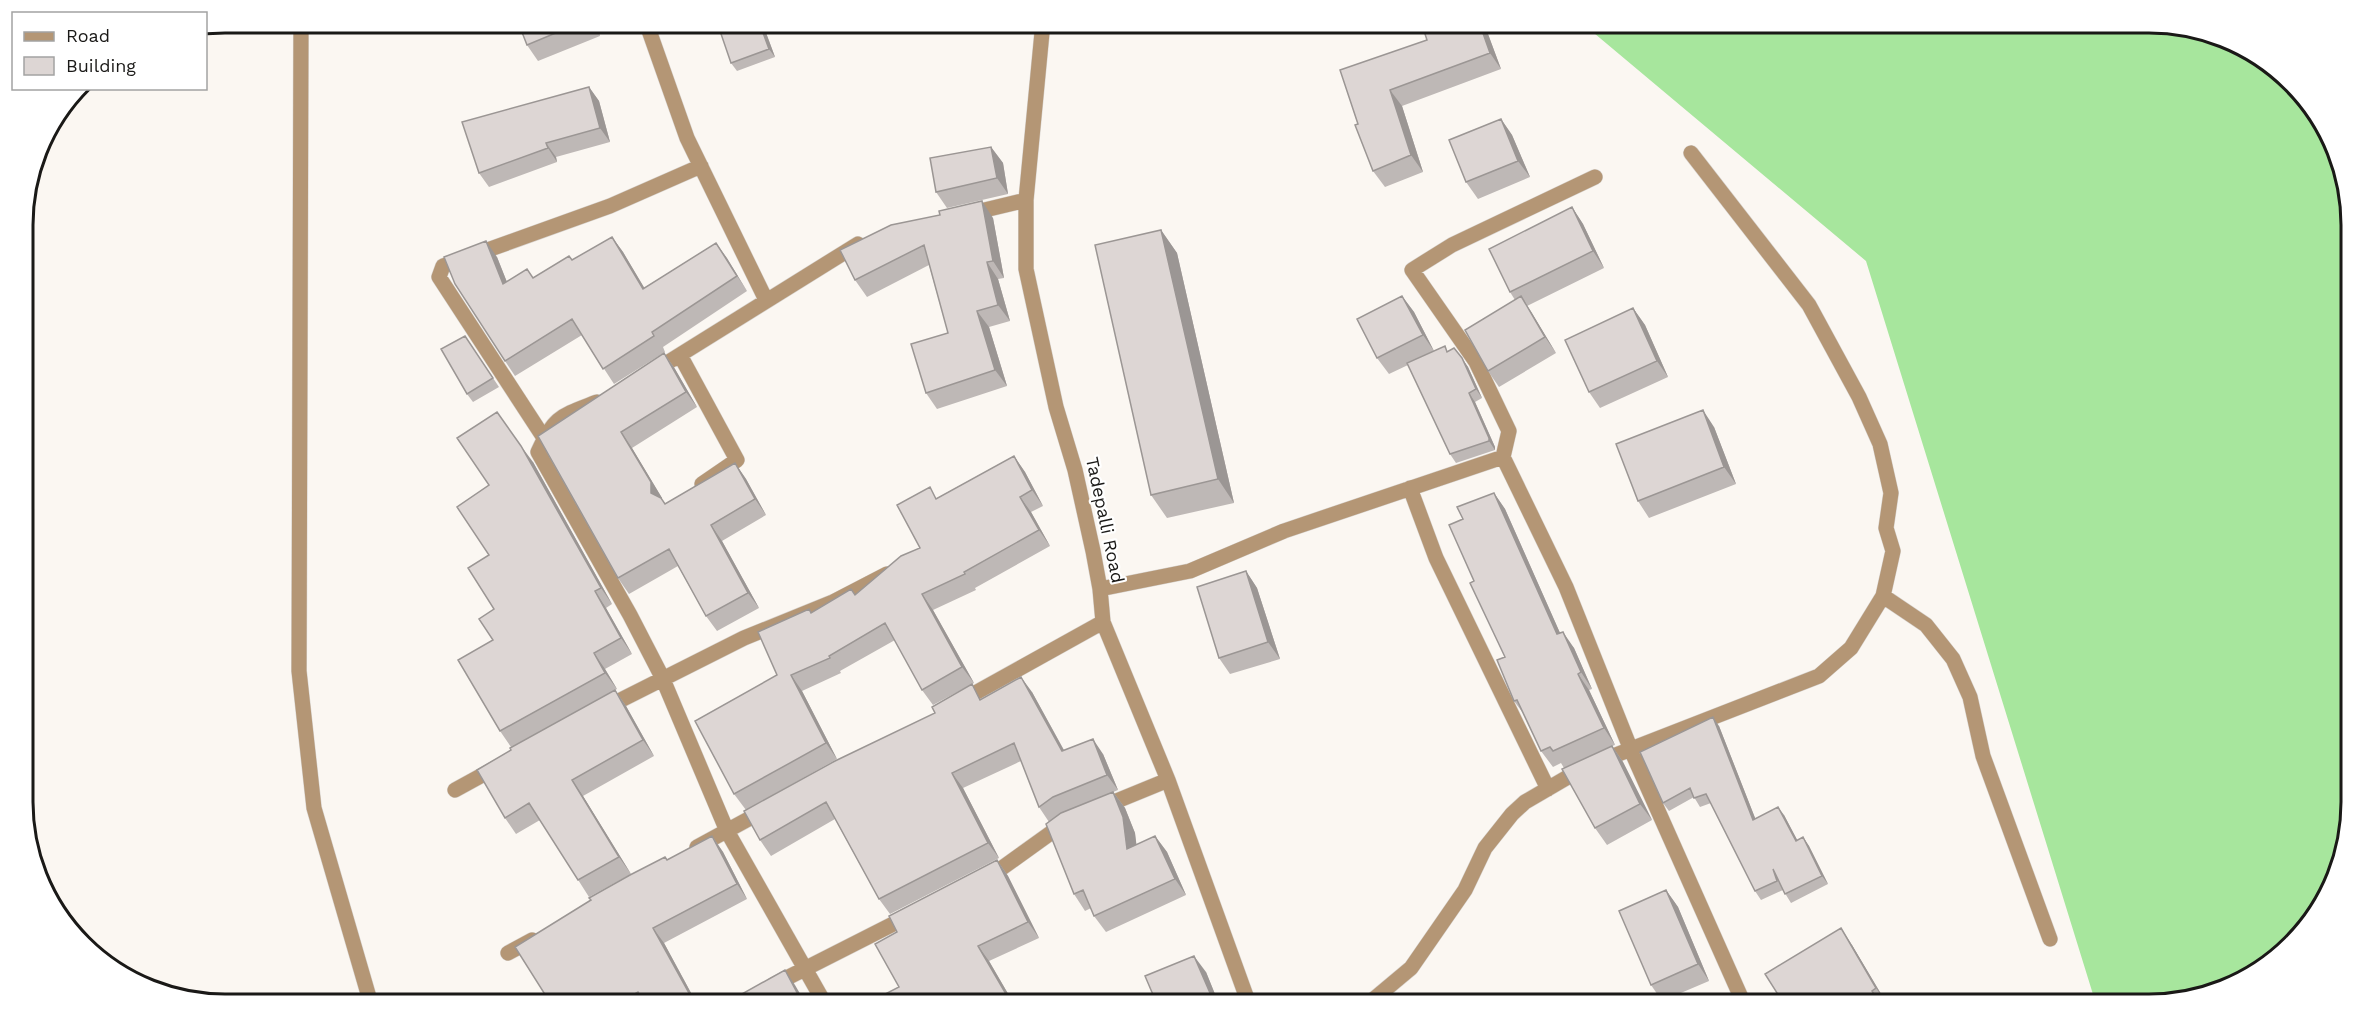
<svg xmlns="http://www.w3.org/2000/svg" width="2374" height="1027" viewBox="0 0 2374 1027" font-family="'Work Sans',sans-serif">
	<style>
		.grass { fill: #a7e69d }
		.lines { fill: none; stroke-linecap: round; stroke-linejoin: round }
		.minor-casing { stroke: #d7d3cf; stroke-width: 16 }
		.minor { stroke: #b49675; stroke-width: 15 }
		.wall { fill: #beb8b6 }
		.shaded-wall { fill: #9b9694 }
		.building { fill: #ddd6d4; stroke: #9b9694; stroke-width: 1.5 }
		.labels { text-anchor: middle; stroke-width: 4.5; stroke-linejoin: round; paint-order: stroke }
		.street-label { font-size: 18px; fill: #1a1917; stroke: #fff }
		.rim { fill: none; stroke: #1a1917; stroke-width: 3 }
	</style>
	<rect width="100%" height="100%" fill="#fbf7f2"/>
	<path class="grass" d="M1582,23h567l77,15 84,64 40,97 1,603 -15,77 -64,84 -58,31 -52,10h-66l-230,-743z"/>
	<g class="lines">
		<defs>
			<path id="minor" d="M301,22l-2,649 15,137 57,196
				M646,22l41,116 79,162
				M1043,22l-17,178v69l30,138 19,63 18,81 7,38 3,33 65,158 81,224
				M1595,177l-143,68 -40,25 64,92 33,69 -6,26 63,130 65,163 113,254
				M968,214l58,-14
				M680,355l57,105 -35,24
				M654,371l204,-127
				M597,402c-36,14 -43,14 -59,50l92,163 32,62 65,154 98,173
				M544,438l-105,-161 4,-11 167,-60 91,-40
				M1410,488l26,70 112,231
				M1100,589l90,-18 94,-40 219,-74
				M1883,596l43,29 27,34 17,38 13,59 67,183
				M959,702l144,-80
				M605,708l139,-70 89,-36 54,-28
				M455,790l42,-23
				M1102,807l66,-27
				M697,847l68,-37
				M984,878l18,-10 64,-46
				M508,953l24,-13
				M773,985l136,-69
				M1368,1004l43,-36 54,-78 20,-42 27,-34 13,-12 60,-35 234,-91 32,-28 32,-52 10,-45 -7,-23 5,-35 -11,-49 -21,-47 -50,-92 -118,-152"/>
		</defs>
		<use href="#minor" class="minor-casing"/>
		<use href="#minor" class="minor"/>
	</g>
	<path class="wall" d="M518,22h77l5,14 -62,25 -11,-16z
		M733,22h29l13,35 -38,14 -6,-8z
		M1485,26l16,43 -99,37 21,66 -38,15 -12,-16 -33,-101z
		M589,87l10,14 11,41 -54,15 1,5 -68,25 -10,-14z
		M1501,119l11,16 18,42 -52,22 -12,-17z
		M991,147l12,16 5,31 -61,14 -11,-16z
		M1572,207l11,17 21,44 -77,38 29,47 -57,34 -11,-16 27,-71 -5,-8z
		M993,218l11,60 -6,1 12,42 -21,6 18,59 -70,23 -11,-16 22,-60 -19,-68 -62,32 -12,-17 -15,-30z
		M1161,230l16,23 57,250 -67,15 -16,-23z
		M612,237l11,15 21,36 72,-45 31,48 -84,56 2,5 -51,32 -32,-49 -67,41 -10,-15 -8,-104 10,25 26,-4 39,-18z
		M1402,296l12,16 20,39h14l6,-3 14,19 14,31 -7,4 20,45v3l-39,13 -6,-9 -42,-89 -19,9 -12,-16z
		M1633,308l12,17 23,52 -68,31 -11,-16z
		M465,336l34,51 -26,15 -6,-8z
		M664,353l11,16 22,38 -65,41 30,50v2l3,4 70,-41 11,16 20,36 -44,26 37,67 -42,23 -11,-15 -28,-50 -49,28 -11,-16 -80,-142z
		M1714,427l22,57 -87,34 -11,-17z
		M1014,456l11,16 18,34 -12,6 19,34 -75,42 1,2 -43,20 41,73 -41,22 -11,-15 -27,-50 -55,31 1,2 -39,18 35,68 -91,51 -12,-16 43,-119 32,-66 3,4 44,-18 64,-47 17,-50z
		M533,462l79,142 -6,4 26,46 -27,15 12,20 -2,1 11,16 28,50 -71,40 48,78 -42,23 -49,-77 -24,14 -11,-16 6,-71 -11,-16 -7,-91 1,-31 -5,-54v-70z
		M1494,493l11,16 55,124 14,15 18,41 -3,1 26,55 -3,1 11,16 29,58 -45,25 -12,-17 -31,-60 -3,-5 -8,4 -12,-16 -18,-38 -9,-12 -9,-44 -42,-138z
		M1246,571l11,17 23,71 -50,15 -11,-16z
		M1032,692l32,58 39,4 15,36 -33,14 28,-12 12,16 10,25 1,12 19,-9 12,16 19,43 -80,37 -12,-16 -3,-8 -6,3 -11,-17 -25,-72 -10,-15 -18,-46 -58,27 36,70 -109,56 -11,-15 -44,-80 -64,37 -11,-16 222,-141z
		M1719,726l36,92 29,-3 13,25 6,-3 6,9 19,38 -37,19 -8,-13 -22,10 -6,-9 -44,-88 -11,4 -6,-10 -25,14 -6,-8z
		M712,836l11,16 24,47 -83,44 33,61h-146l116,-144z
		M997,860l11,16 31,62 -50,23 25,43h-148l33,-17 -2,-55z
		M1666,890l12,17 31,74 -47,20 -11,-16z
		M1852,945l35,59h-103z
		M1206,972l13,32h-62z"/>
	<path class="shaded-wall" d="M591,22h4l5,14z
		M759,22h3l13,35 -6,-8z
		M1479,22h4l2,4 16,43 -11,-16z
		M589,87l10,14 11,41 -10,-14z
		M1390,90l12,16 21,66 -12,-17z
		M1501,119l11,16 18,42 -12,-16z
		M546,143l10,14 1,5 -9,-14z
		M991,147l12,16 5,31 -11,-16z
		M982,201l11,17 11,60 -11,-17z
		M1572,207l11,17 21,44 -11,-17z
		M1161,230l16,23 57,250 -16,-24z
		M612,237l11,15 31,52 -11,-15z
		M486,241l11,16 17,43 -11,-16z
		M716,243l11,15 20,33 -10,-15z
		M987,262l11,17 12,42 -12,-16z
		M1402,296l12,16 20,39 -11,-16z
		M1521,296l11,17 24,40 -11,-16z
		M1633,308l12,17 23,52 -11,-16z
		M977,311l12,16 18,59 -12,-16z
		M664,353l11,16 22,38 -11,-15z
		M1462,358l6,9 14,31 -6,-9z
		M1469,393l6,9 20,45v3l-6,-9z
		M1703,410l11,17 22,57 -12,-17z
		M621,432l11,16 30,50v2l-11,-7z
		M521,446l12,16 79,142 -11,-16z
		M1014,456l11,16 18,34 -11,-16z
		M735,463l11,16 20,36 -11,-16z
		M1494,493l11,16 63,142 -11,-17z
		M1020,497l11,15 19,34 -11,-16z
		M711,525l11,16 37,67 -11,-15z
		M1246,571l11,17 23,71 -12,-17z
		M595,591l11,17 26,46 -11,-16z
		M922,594l11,16 41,73 -12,-16z
		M1563,632l11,16 18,41 -11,-17z
		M594,653l11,16 12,20 -12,-16z
		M1578,674l11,16 26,55 -11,-17z
		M791,675l11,16 35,68 -11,-16z
		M1021,677l11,15 41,75 -11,-16z
		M615,690l11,16 28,50 -11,-16z
		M1713,717l6,9 40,102 -6,-8z
		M1093,739l10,15 15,36 -11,-15z
		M1612,746l11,16 29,58 -12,-16z
		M952,773l11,15 36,70 -11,-15z
		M572,780l11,16 48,78 -12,-17z
		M1113,792l12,16 10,25 4,32 -12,-16z
		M1778,807l6,8 18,34 -6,-8z
		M712,836l11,16 24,47 -10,-15z
		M1155,836l12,16 19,43 -11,-16z
		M1803,837l6,9 19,38 -6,-8z
		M997,860l11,16 31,62 -11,-16z
		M1666,890l12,17 31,74 -11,-17z
		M653,928l11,15 33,61h-2z
		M1841,928l11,17 35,59 -11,-16z
		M978,946l11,15 25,43 -8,-10z
		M1194,956l12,16 13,32h-1l-8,-11z
		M785,970l10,15 11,19h-3z"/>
	<path class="building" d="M518,22h64l-55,23z
		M733,22h26l10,27 -38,14 -12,-35z
		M1438,22h41l11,31 -100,37 21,65 -38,16 -18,-46 3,-1 -18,-54 87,-30 -4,-12z
		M589,87l11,41 -54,15 2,5 -69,25 -17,-51z
		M1501,119l17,42 -52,21 -17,-42z
		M991,147l6,31 -61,14 -6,-34z
		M982,201l11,60 -6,1 11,43 -21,6 18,59 -69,23 -15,-49 37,-11 -24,-88 -69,35 -15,-30 51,-25 49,-10 -1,-4z
		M1572,207l21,44 -83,41 -21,-43z
		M1161,230l57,249 -67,16 -56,-250z
		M612,237l31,52 73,-46 21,33 -85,56 2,4 -51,33 -31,-50 -67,42 -50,-77 -11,-27 42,-16 17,43 24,-15 6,9 36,-22 3,4z
		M1402,296l21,39 -46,23 -20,-39z
		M1521,296l24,41 -57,34 -23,-41z
		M1633,308l24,53 -68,31 -24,-52z
		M465,336l28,42 -26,16 -26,-45z
		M1445,346l2,6 7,-4 8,10 14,31 -7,4 20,45v3l-39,13 -43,-91z
		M664,353l22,39 -65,40 30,50v11l10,5 4,6 70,-41 20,36 -44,26 37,68 -42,23 -37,-67 -51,29 -80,-142z
		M1703,410l21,57 -86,34 -22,-57z
		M497,412l24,34 80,142 -6,3 26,47 -27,15 11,20 -105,58 -42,-71 35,-20 -14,-21 15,-10 -26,-41 21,-13 -32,-48 32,-22 -32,-47z
		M1014,456l18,34 -12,7 19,33 -75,42 1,2 -43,20 40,73 -40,23 -37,-67 -56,33 1,2 -39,17 35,68 -92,51 -39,-73 82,-46 -19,-43 51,-23 2,4 40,-24 4,6 46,-39 19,-8 -23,-43 33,-18 6,12z
		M1494,493l63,141 6,-2 18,40 -3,2 26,54 -51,23 -3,-4 -9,4 -24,-51 -3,1 -17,-41 8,-3 -35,-74 4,-2 -25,-56 14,-6 -6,-12z
		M1246,571l22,71 -49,16 -22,-71z
		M1021,677l41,74 31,-12 14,36 -54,22 -14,10 -25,-64 -62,30 36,70 -109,56 -53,-97 -66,38 -16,-29 91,-50 100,-48 -3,-6 40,-23 8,16z
		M615,690l28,50 -71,40 47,77 -41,23 -49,-77 -24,15 -28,-48 34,-20 -1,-2z
		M1713,717l40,103 25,-13 18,34 7,-4 19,39 -37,18 -12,-25 4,12 -22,10 -49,-97 -12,4 -4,-10 -27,15 -23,-51z
		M1612,746l28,58 -45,24 -33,-59z
		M1113,792l10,25 4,32 28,-13 20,43 -81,37 -11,-26 -9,4 -28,-70 15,-11z
		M712,836l25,48 -84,44 42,76h-50l-7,-12 -21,12h-29l-2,-2 -3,2h-32l-36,-57 76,-47 -2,-2 41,-23 35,-18 2,3z
		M997,860l31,62 -50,24 28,48 -14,8 2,2h-128l33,-17 -24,-43 22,-12 -8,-16z
		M1666,890l32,74 -47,21 -32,-74z
		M1841,928l35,60 -4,3 8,13h-96l-19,-30z
		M1194,956l16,37 -28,11h-25l-12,-28z
		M785,970l18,34h-79z"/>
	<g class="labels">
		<g class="street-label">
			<text transform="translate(1105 520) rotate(78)" y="6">Tadepalli Road</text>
		</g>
	</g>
	<path d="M0 0H2374V1027H0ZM225 33H2149A192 192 0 0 1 2341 225V802A192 192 0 0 1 2149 994H225A192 192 0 0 1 33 802V225A192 192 0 0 1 225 33Z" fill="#fff" fill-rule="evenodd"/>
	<path class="rim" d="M225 33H2149A192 192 0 0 1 2341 225V802A192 192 0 0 1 2149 994H225A192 192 0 0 1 33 802V225A192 192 0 0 1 225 33Z"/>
	<rect x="12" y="12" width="195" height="78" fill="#ffffff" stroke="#a3a3a2" stroke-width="1.5"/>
	<rect x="24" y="32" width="30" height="9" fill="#b49675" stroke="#a3a3a2" stroke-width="1.5"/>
	<text x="66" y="42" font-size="18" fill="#1a1917">Road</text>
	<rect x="24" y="57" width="30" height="18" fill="#ddd6d4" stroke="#a3a3a2" stroke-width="1.5"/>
	<text x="66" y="72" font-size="18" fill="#1a1917">Building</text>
</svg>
